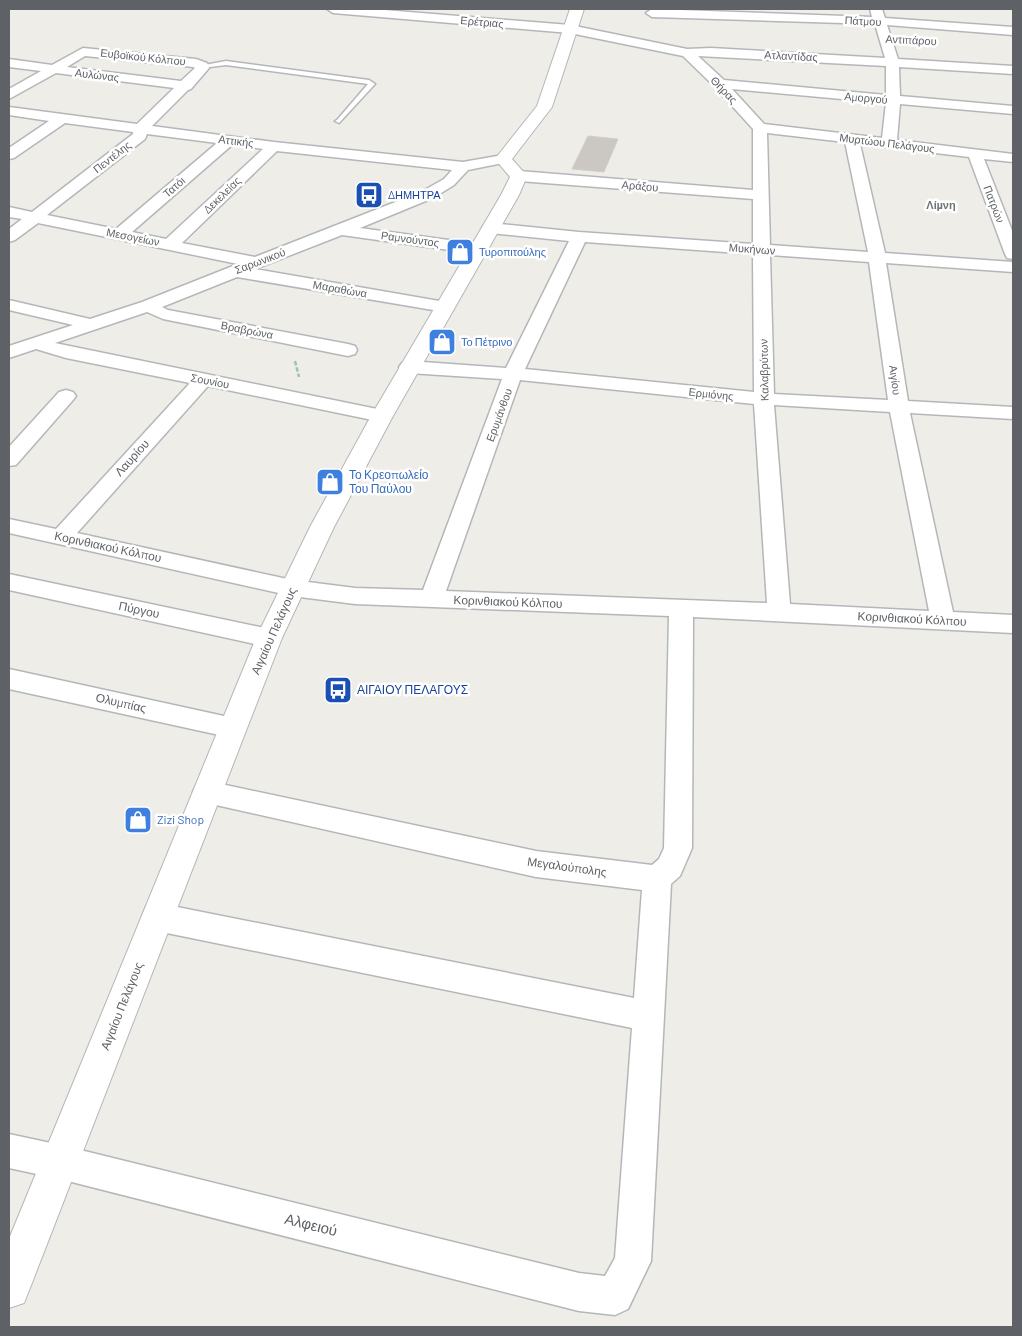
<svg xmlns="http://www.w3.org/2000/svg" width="1022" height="1336" viewBox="0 0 1022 1336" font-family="Barlow,sans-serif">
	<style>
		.building { fill: #cbc8c4; stroke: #d3cec5 }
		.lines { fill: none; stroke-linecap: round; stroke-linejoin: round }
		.lane-casing { stroke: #b4b7ba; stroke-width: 3 }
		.street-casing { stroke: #b4b7ba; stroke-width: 3 }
		.secondary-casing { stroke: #b3b6ba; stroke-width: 2 }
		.path { stroke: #9fc5a8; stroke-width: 2.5; stroke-dasharray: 4.5 2; stroke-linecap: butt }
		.lane { fill: #fff; fill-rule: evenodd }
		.street { fill: #fff; fill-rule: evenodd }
		.secondary { fill: #fff; fill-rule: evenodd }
		.labels { text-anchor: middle; stroke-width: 5; stroke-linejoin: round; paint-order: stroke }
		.far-street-label { font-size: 11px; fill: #5e6266; stroke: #fff }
		.far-transit-label { font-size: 11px; fill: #164399; stroke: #fff; text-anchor: start }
		.far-neighbourhood-label { font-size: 11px; font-weight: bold; fill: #6f7477; stroke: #fff }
		.far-shop-label { font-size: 11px; fill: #366cbe; stroke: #fff; text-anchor: start }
		.street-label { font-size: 12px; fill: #5e6266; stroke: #fff }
		.shop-label { font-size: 12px; fill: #366cbe; stroke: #fff; text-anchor: start }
		.transit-label { font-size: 12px; fill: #164399; stroke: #fff; text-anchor: start }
		.near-street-label { font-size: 15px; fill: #5e6266; stroke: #fff }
	</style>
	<rect width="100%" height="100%" fill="#efede7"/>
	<path class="building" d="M588,136l30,3 -14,33 -32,-3z"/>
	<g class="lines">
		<defs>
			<path id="lane" d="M226,61l143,19 6,4 -36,39 -4,-2 2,-1 31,-36 -142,-19 -24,3 -3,-2z"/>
			<path id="street" d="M327,9h45l198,16 117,24 24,-1 174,10 -10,-34 -223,-7 -6,-4 6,-4 220,8 -2,-8h12l3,9 128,9v8l-126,-10 11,34 115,7v8l-114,-7 1,29 113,10v8l-113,-10 -3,36 116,14v8l-29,-3 29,74v26l-6,-1 -2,-4 -36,-97 -109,-13 25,109 128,9v10l-127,-9 22,138 105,6v12l-103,-6 43,199 60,3v18l-320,-16 -1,231 -12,28 -9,8 -20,377 -23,48 -13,6 -36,-4 -519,-132 -51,-11v-34l51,11 519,128 26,3 10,-18 17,-230 -475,-97 -11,-4 -4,-10 4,-10 11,-4 477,95 8,-108 -106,-13 -329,-74 -10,-3 -4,-8 4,-8 10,-3 329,70 116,14 7,-6 5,-11 5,-232 -314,-12 -63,-8 -283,-63v-14l47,10 134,-146 -124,-25 -30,-9 -27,9v-12l64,-21 -64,-15v-10l81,19 52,-17 96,-38 -200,-41 -23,17 -6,2v-13l13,-10 -13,-2v-10l23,5 101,-78v-2l-68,-9 -51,35 -5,1v-11l40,-27 -40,-6v-8l128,17 37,-36 -118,-15 -47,26v-10l32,-18 -32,-4v-8l43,6 31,-17 113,11 11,4 2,5 -18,21 -3,1 -36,36 122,16 189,20 40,-7 5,1 2,3 -2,3 -40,8 -14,15 -21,13 -73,30 118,16 6,1 2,4 -2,4 -6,1 -136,-19 -87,34 190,33 6,1 3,4 -3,4 -6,1 -208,-35 -75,30 6,3 180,34 7,2 2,4 -2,4 -7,2 -185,-37 -16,-7 -92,31 327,67 7,2 3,4 -3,4 -7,2 -174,-36 -131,147 215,47 63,8 68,2 79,-211 -93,-6 -7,-2 -3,-4 3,-4 7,-2 97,7 63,-127 -79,-8 -6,-2 -2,-3 2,-3 6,-2 89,9 174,12v-45l-234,-18 -5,-2 -3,-3 3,-3 5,-2 234,19v-61l-38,-42 -32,-31 -113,-23 -237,-20zM85,56l108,11 2,1 -14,13 -114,-14zM698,56l188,10v29l-162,-15zM732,89l154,14 -4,35 -118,-14zM767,133l78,9 23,110 -98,-7zM147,134l70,9 -101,86 -69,-14 98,-76zM232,145l31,4 -97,90 -34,-7zM277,151l175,19 -8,9 -23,13 -166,65 -73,-14zM585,242l168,12 1,138 -229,-23zM770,255l99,7 19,138 -114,-6zM520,380l234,24 13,199 -321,-12zM774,405l116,7 39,199 -139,-7z
				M66,390l7,2 3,4 -3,4 -57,65 -7,1v-19l50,-55z
				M9,574l260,55 9,3 3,6 -3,6 -9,3 -260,-57z
				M9,669l224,49 9,3 4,7 -4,7 -9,3 -224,-49z"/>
			<path id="secondary" d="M570,9h14l-32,98 -40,52 15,17 -8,19 -126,221 -59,111 -52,111 -252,650 -6,15 -15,5v-69l247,-601 54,-111 61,-111 130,-221 9,-18 -15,-18 42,-53z"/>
		</defs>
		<use href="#lane" class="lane-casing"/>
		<use href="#street" class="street-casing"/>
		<use href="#secondary" class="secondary-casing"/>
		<path class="path" d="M295,361l4,16"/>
		<use href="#lane" class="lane"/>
		<use href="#street" class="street"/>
		<use href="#secondary" class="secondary"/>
	</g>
	<defs>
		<symbol id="bus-square" viewBox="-11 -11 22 22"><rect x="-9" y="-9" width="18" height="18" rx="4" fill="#1a4fb4" stroke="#fff"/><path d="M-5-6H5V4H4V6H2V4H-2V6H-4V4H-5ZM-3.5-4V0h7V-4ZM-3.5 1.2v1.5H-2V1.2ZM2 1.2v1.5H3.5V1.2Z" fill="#fff"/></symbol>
		<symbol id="shop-square" viewBox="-11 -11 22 22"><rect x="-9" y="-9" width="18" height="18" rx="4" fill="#3f7fe0" stroke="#fff"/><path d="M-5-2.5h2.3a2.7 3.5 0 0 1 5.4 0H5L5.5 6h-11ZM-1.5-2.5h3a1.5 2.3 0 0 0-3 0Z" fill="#fff"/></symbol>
	</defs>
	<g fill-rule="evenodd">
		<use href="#bus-square" x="353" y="179" width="32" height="32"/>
		<use href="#shop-square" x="444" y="236" width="32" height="32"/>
		<use href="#shop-square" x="426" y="326" width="32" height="32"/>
		<use href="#shop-square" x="314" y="466" width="32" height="32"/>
		<use href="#bus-square" x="322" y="674" width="32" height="32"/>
		<use href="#shop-square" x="122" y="804" width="32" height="32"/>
	</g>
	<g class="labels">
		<g class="far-street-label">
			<text transform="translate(863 21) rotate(3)" y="4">Πάτμου</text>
			<text transform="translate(482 22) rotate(5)" y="4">Ερέτριας</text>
			<text transform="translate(911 40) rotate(3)" y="4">Αντιπάρου</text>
			<text transform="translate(791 56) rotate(3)" y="4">Ατλαντίδας</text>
			<text transform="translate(143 57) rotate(6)" y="4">Ευβοϊκού Κόλπου</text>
			<text transform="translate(97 75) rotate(7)" y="4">Αυλώνας</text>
			<text transform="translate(724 90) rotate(46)" y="4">Θήρας</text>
			<text transform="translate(866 98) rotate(5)" y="4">Αμοργού</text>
			<text transform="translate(236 141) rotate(7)" y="4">Αττικής</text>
			<text transform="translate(887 143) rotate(7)" y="4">Μυρτώου Πελάγους</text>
			<text transform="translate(112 157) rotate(-38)" y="4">Πεντέλης</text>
			<text transform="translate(640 186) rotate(5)" y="4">Αράξου</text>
			<text transform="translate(174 187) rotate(-41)" y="4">Τατόι</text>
			<text transform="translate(222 195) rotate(-44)" y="4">Δεκελείας</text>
			<text transform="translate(994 204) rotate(69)" y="4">Πατρών</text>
			<text transform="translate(133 237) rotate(11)" y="4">Μεσογείων</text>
			<text transform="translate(410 239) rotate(8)" y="4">Ραμνούντος</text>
			<text transform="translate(752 249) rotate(4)" y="4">Μυκήνων</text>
			<text transform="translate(260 261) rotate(-21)" y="4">Σαρωνικού</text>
			<text transform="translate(340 289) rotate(10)" y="4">Μαραθώνα</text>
			<text transform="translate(247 330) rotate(11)" y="4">Βραβρώνα</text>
			<text transform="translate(764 370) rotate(-91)" y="4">Καλαβρύτων</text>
			<text transform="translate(895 380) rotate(82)" y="4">Αιγίου</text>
			<text transform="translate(210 381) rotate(11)" y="4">Σουνίου</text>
			<text transform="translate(711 394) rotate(6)" y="4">Ερμιόνης</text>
			<text transform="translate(499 415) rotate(-70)" y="4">Ερυμάνθου</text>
		</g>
		<g class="far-transit-label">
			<text x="388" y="199">ΔΗΜΗΤΡΑ</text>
		</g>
		<g class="far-neighbourhood-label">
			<text x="941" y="209">Λίμνη</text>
		</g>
		<g class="far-shop-label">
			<text x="479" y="256">Τυροπιτούλης</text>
			<text x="461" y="346">Το Πέτρινο</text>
		</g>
		<g class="street-label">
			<text transform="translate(132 458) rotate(-48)" y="4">Λαυρίου</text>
			<text transform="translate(108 547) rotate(12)" y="4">Κορινθιακού Κόλπου</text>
			<text transform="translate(508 602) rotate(2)" y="4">Κορινθιακού Κόλπου</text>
			<text transform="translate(139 610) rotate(12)" y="4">Πύργου</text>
			<text transform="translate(912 619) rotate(3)" y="4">Κορινθιακού Κόλπου</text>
			<text transform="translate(274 631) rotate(-66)" y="4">Αιγαίου Πελάγους</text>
			<text transform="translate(121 703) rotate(13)" y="4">Ολυμπίας</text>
			<text transform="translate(567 867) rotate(8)" y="4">Μεγαλούπολης</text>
			<text transform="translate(122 1006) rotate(-68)" y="4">Αιγαίου Πελάγους</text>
		</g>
		<g class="shop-label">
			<text x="349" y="479">Το Κρεοπωλείο<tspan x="349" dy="14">Του Παύλου</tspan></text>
			<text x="157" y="824">Zizi Shop</text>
		</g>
		<g class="transit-label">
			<text x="357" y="694">ΑΙΓΑΙΟΥ ΠΕΛΑΓΟΥΣ</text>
		</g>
		<g class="near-street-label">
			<text transform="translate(311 1225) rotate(14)" y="5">Αλφειού</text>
		</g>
	</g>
	<rect width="1022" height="1336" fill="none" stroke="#5e6266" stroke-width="20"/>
</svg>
